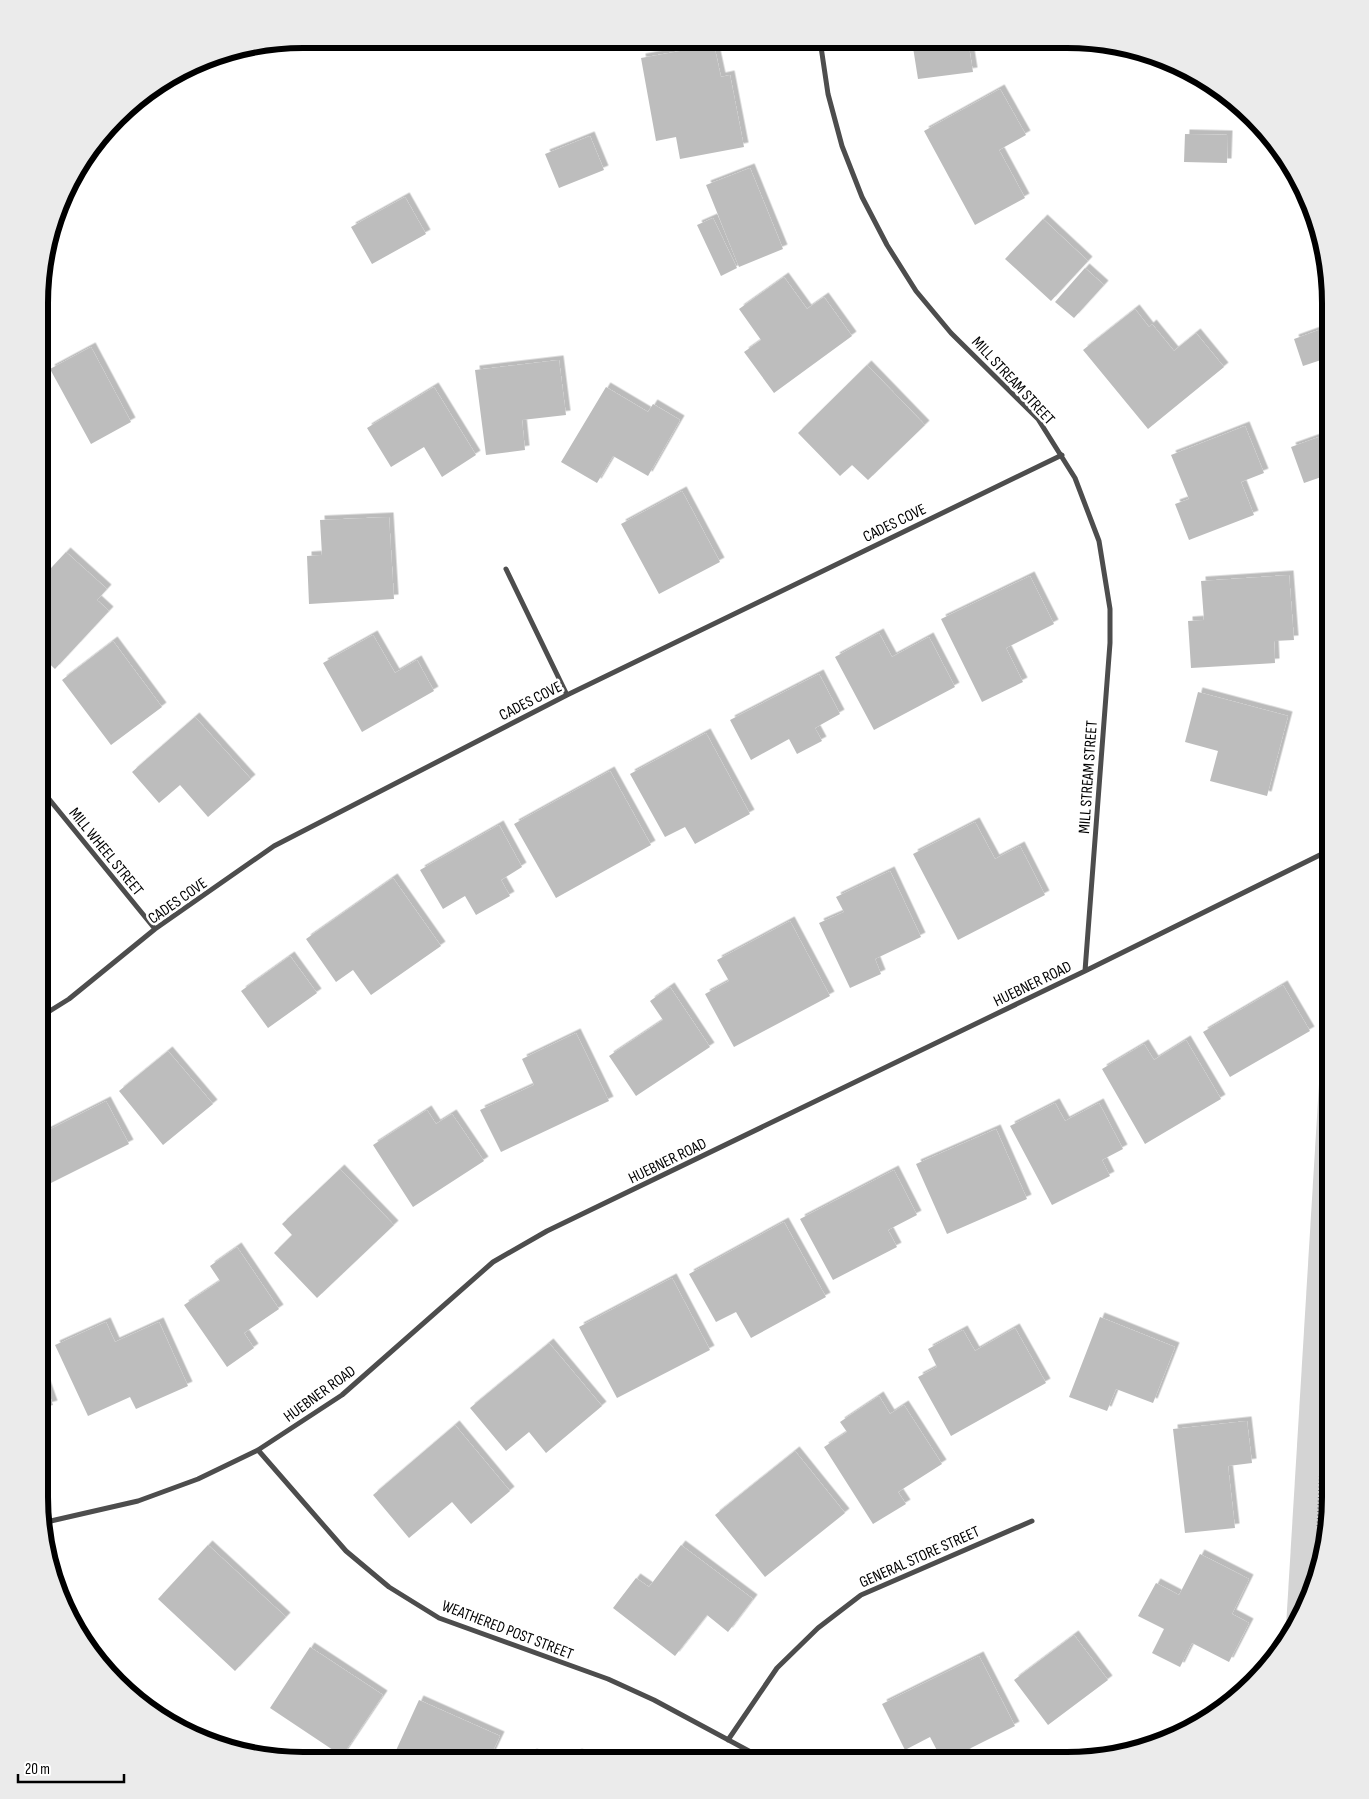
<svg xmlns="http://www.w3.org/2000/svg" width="1369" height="1799" viewBox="0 0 1369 1799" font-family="'Sofia Sans Condensed',sans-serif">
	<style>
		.green { fill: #d4d4d4 }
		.building { fill: #bdbdbd; filter: url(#shadow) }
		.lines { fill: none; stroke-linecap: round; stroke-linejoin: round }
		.path { stroke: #6f6f6f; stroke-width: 3; stroke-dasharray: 1 2.5; stroke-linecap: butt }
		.minor { stroke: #4d4d4d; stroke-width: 5 }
		.labels { text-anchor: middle; stroke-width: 5; stroke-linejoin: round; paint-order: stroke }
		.street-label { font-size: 16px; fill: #000; stroke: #fff }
		.rim { fill: none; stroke: #000; stroke-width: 6 }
	</style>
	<defs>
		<filter id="shadow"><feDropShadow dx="4.5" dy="-4.5" stdDeviation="0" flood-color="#0004"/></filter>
	</defs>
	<rect width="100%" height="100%" fill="#fff"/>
	<path class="green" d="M1330,903v611l-14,67 -31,62z"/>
	<path class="building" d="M912,41h56l5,31 -55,7z
		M714,45l7,32 9,-2 14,72 -64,12 -4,-22 -20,4 -15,-83z
		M1000,89l26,46 -27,15 26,48 -50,27 -51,-94z
		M1185,134l43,1 -1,28 -43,-1z
		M590,136l14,34 -45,18 -14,-34z
		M750,168l33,81 -44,18 -33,-82z
		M405,197l21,37 -54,30 -21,-37z
		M713,218l24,50 -16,8 -24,-51z
		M1043,219l45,42 -37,40 -46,-42z
		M1085,268l19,17 -30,33 -19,-16z
		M784,277l23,32 17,-12 28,39 -78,57 -30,-41 17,-12 -22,-31z
		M1135,309l14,18 3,-3 22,27 22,-18 28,34 -76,62 -65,-79z
		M1330,326v31l-27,9 -9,-27z
		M91,347l40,75 -40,22 -41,-75z
		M559,360l7,55 -44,5 3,30 -39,5 -11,-85z
		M867,365l58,60 -57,55 -16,-15 -12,11 -42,-43z
		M434,387l42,68 -34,22 -18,-30 -33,20 -24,-39z
		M606,387l42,25 5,-8 27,16 -32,56 -35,-20 -16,27 -36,-21z
		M1245,426l19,47 -23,9 13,33 -65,25 -14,-36 14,-5 -18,-44z
		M1330,433v41l-26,9 -13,-36z
		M682,491l38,71 -61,32 -38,-70z
		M389,517l5,82 -85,5 -2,-48 15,-1 -2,-35z
		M66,552l41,37 -10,11 12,11 -54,58 -15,-14v-34l5,-5 -5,-4v-32z
		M1289,575l5,65 -20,1 1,22 -84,5 -3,-47 16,-1 -3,-39z
		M1030,576l24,48 -48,24 17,34 -41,20 -41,-83z
		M879,633l13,24 37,-20 26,50 -81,43 -39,-73z
		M373,635l22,38 22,-13 17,31 -72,41 -39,-69z
		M113,641l49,66 -51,38 -49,-65z
		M819,674l21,40 -25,14 7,13 -25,13 -8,-15 -38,21 -21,-40z
		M1198,692l90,24 -21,80 -57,-15 8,-30 -33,-9z
		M195,717l56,62 -43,38 -28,-32 -21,18 -27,-31z
		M706,733l44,81 -55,30 -10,-17 -20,10 -35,-63z
		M610,771l41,74 -95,53 -42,-74z
		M975,822l20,37 25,-13 25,49 -87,45 -45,-86z
		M499,825l23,42 -21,13 9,16 -34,19 -11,-19 -22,13 -23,-39z
		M890,871l31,66 -46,22 6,15 -31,14 -31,-65 25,-11 -8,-15z
		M393,878l48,68 -70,49 -18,-25 -17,12 -30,-43z
		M790,921l40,75 -96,51 -29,-53 24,-13 -12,-21z
		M40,932l6,8 -6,5z
		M290,956l27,37 -49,35 -27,-37z
		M1283,985l27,46 -80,46 -27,-45z
		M670,987l40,60 -74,49 -27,-40 54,-36 -13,-19z
		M576,1033l33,68 -108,51 -21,-42 54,-25 -12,-26z
		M1186,1040l35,59 -76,45 -43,-75 42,-25 10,16z
		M168,1051l45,53 -50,41 -44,-54z
		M106,1101l23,43 -90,45v-54z
		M1055,1103l10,18 34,-18 24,46 -21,11 8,16 -58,29 -42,-79z
		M427,1110l9,14 16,-10 32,47 -71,46 -40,-62z
		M996,1129l31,70 -80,35 -31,-70z
		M340,1169l54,56 -77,73 -43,-45 18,-18 -10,-11z
		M894,1170l23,45 -29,15 9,17 -64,33 -33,-61z
		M784,1222l42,75 -75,41 -15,-26 -20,10 -27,-48z
		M237,1247l42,62 -35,24 10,15 -27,19 -43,-62 36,-24 -10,-15z
		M672,1278l38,72 -93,48 -38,-71z
		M1100,1317l75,30 -22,56 -37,-14 -9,22 -38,-14z
		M106,1322l9,20 44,-20 29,64 -52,23 -6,-12 -42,19 -33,-71z
		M1015,1328l31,55 -95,53 -33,-59 19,-10 -9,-18 35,-19 12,21z
		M549,1343l53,63 -56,47 -17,-21 -23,19 -36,-43z
		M39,1365l14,40 -14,4z
		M879,1396l11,18 14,-9 38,59 -44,28 8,12 -33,20 -49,-77 23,-15 -7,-10z
		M1247,1421l5,42 -24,3 7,62 -50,5 -12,-104z
		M455,1425l55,66 -39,33 -19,-22 -43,36 -36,-43z
		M795,1451l50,62 -80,64 -50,-62z
		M208,1545l78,72 -51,54 -77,-72z
		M681,1545l72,54 -25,33 -21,-17 -32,41 -62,-48 23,-30 13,9z
		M1200,1554l49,25 -17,35 17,9 -20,39 -37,-19 -12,24 -28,-14 12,-24 -26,-13 18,-33 23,12z
		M1074,1635l34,45 -60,45 -34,-45z
		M310,1647l73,48 -41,61 -72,-48z
		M979,1656l36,70 -50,25 4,9h-27l-12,-23 -25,13 -23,-46z
		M419,1700l81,36 -11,23 -96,-2z
		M532,1753l13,6h-15z
		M577,1753l13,6h-16z"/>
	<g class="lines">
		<path class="path" d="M1323,1546l-2,-2 -3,-17 10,-213 2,-12"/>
		<path class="minor" d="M820,40l8,54 14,52 20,51 25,48 29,46 35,42 87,86 37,59 24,63 11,68v34l-25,328
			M506,569l61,126
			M40,788l115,141
			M40,1017l29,-18 86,-70 119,-83 293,-151 495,-240
			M258,1450l88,101 43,36 50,31 169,61 46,21 110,59
			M42,1523l96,-22 60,-22 60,-29 84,-55 151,-133 54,-31 538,-260 245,-121
			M728,1740l49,-72 41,-40 43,-33 171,-74"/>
	</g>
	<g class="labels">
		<g class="street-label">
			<text transform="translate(1014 380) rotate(47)" y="6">MILL STREAM STREET</text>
			<text transform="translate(894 522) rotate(-26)" y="6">CADES COVE</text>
			<text transform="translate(530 700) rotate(-27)" y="6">CADES COVE</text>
			<text transform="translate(1087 777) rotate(-86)" y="6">MILL STREAM STREET</text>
			<text transform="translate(107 851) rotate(51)" y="6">MILL WHEEL STREET</text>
			<text transform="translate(177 900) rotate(-35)" y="6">CADES COVE</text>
			<text transform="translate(1032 983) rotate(-26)" y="6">HUEBNER ROAD</text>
			<text transform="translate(667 1160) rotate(-26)" y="6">HUEBNER ROAD</text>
			<text transform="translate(319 1393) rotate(-36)" y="6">HUEBNER ROAD</text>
			<text transform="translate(919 1556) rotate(-24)" y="6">GENERAL STORE STREET</text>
			<text transform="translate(508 1629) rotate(21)" y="6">WEATHERED POST STREET</text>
		</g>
	</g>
	<path d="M0 0H1369V1799H0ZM303 48H1067A255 255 0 0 1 1322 303V1497A255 255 0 0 1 1067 1752H303A255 255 0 0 1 48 1497V303A255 255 0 0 1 303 48Z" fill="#ebebeb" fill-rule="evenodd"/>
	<path class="rim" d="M303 48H1067A255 255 0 0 1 1322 303V1497A255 255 0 0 1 1067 1752H303A255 255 0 0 1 48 1497V303A255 255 0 0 1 303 48Z"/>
	<path d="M18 1774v8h106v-8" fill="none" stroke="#000000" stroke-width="2.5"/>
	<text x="25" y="1774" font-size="15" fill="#000000" stroke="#ffffff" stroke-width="4" paint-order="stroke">20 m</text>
</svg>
